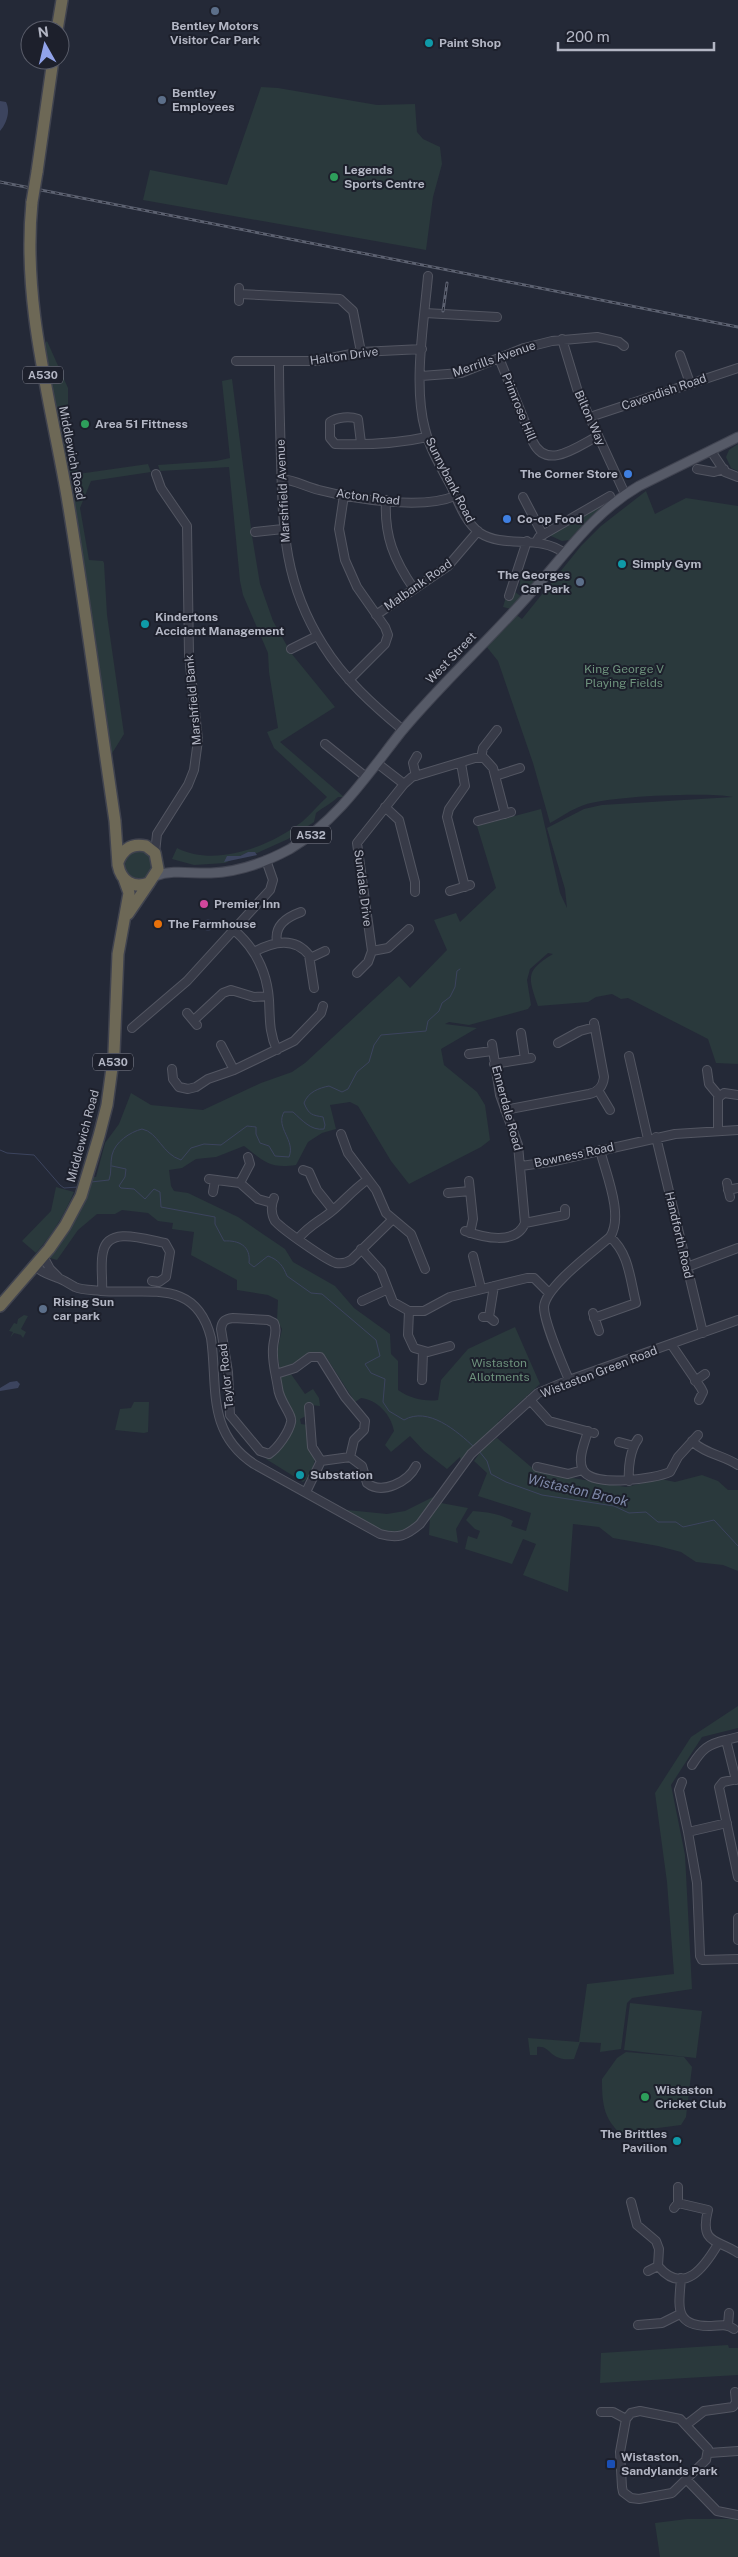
<svg xmlns="http://www.w3.org/2000/svg" width="738" height="2557" viewBox="0 0 738 2557" font-family="'Public Sans',sans-serif">
	<style>
		.green { fill: #2a393c }
		.water { fill: #3c445e }
		.lines { fill: none; stroke-linecap: round; stroke-linejoin: round }
		.stream { stroke: #3c445e; stroke-width: 1 }
		.minor-casing { stroke: #535662; stroke-width: 10 }
		.major-casing { stroke: #414451; stroke-width: 11 }
		.highway-casing { stroke: #40434f; stroke-width: 14 }
		.minor { stroke: #383b48; stroke-width: 8 }
		.major { stroke: #565a67; stroke-width: 9 }
		.highway { stroke: #6d6856; stroke-width: 11 }
		.rail-casing { stroke: #5c6170; stroke-width: 3 }
		.rail { stroke: #1d202c; stroke-width: 1; stroke-dasharray: 4; stroke-linecap: butt }
		.highway-bridge-casing { stroke: #40434f; stroke-width: 14; stroke-linecap: butt }
		.highway-bridge { stroke: #6d6856; stroke-width: 11 }
		.service-dot { fill: #5c6f8a; stroke: #1d202c; stroke-width: 2 }
		.culture-dot { fill: #0f9aa8; stroke: #1d202c; stroke-width: 2 }
		.leisure-dot { fill: #2e9e5b; stroke: #1d202c; stroke-width: 2 }
		.shop-dot { fill: #3f7fe0; stroke: #1d202c; stroke-width: 2 }
		.hotel-dot { fill: #d1479c; stroke: #1d202c; stroke-width: 2 }
		.food-dot { fill: #e8710a; stroke: #1d202c; stroke-width: 2 }
		.transit-dot { fill: #1a4fb4; stroke: #1d202c; stroke-width: 2 }
		.labels { text-anchor: middle; stroke-width: 4; stroke-linejoin: round; paint-order: stroke }
		.shield { fill: #1d202c; stroke: #868996; stroke-width: 1 }
		.shield-label { font-size: 11px; font-weight: bold; fill: #b3b6c4 }
		.poi-label { font-size: 12px; font-weight: bold; fill: #b3b6c4; stroke: #1d202c; text-anchor: start }
		.street-label { font-size: 12px; fill: #b3b6c4; stroke: #1d202c }
		.park-label { font-size: 12px; fill: #6d917c; stroke: #1d202c }
		.water-label { font-size: 14px; font-style: italic; fill: #7e88a8; stroke: #1d202c }
	</style>
	<rect width="100%" height="100%" fill="#242937"/>
	<path class="green" d="M261,87l17,1 99,17 38,-1 2,28 6,7 17,8 2,17 -9,33 -7,53 -283,-50 7,-30 77,15z
		M47,341l21,47v25l10,61 70,-10 3,8 -60,9 -11,27 9,52 14,1 1,2 3,52 17,119 -13,21 -67,-411z
		M232,379l20,157 8,48 13,37 18,32 44,54 -55,35 64,55h-6c-7,7 -15,10 -22,16l-2,9 -26,17 -31,14 -9,-1 -23,11 -31,2 -22,-6 5,-11c39,20 94,-2 126,-27 8,-7 16,-17 24,-24l-53,-49 -7,-16 11,-4 -9,-56 -1,-19 -25,-58 -3,-14 -11,-114 -69,4 -2,-6 58,-4 14,-3 -8,-77z
		M738,444v27l-7,-3 -5,-11 3,-7z
		M646,491l9,23 31,-16 52,8v558l-22,-1 -8,-24 -80,-41 -7,1 -9,-5 -16,3 -8,5 -50,4c-10,-29 -13,-35 15,-52l-5,-1 -18,16 -3,11 4,25 -3,4 -59,16 -20,-3 -4,2 32,4 -36,21 3,16 33,27 8,13 5,35 -9,7 -72,37 -18,-23 -33,-55 -8,-4 -20,3 6,24 -14,4 -14,9 -12,23c-27,4 -32,-4 -52,-19l-28,11 -20,2 -14,9 -13,2 2,16 3,5 14,2 50,24 47,32 8,13 42,24 19,22 36,26 1,20 7,7v29c11,8 27,12 40,10l3,-20 27,-31 47,-22 25,57 -42,38 3,5 -39,39 -2,-9 -13,12 -23,-18 -14,-15 -19,16 -6,-7 9,-14c-3,-17 -17,-31 -33,-33l-6,4 -29,-45 -7,-5c-15,3 -25,13 -39,17l-3,-17 5,-23 -5,-9 1,-20 -10,-5 -31,-5v-10l-46,-25 3,-23 -22,-3 1,-6 -15,-2 -10,-8 -26,-3 -7,4h-18l-19,16 -21,30 -14,-4 44,-80 9,1 9,-34 14,-19 12,-31 20,12 52,5 58,-27 31,-11 13,-9 94,-87 11,12 37,-38 -13,-30 22,-7 4,9 36,-34 -19,-62 64,-17 19,84 7,15 -2,-19 -18,-61 37,-19 18,-4 131,-8c-25,-5 -124,-1 -149,8 -12,4 -23,12 -34,18l-17,-60 -35,-102 -12,-15 29,-32 7,5 59,-73 20,-20z
		M612,496l-43,44 -7,1 -11,-5v-2z
		M521,575l15,4 -13,15 -4,-4z
		M515,592l7,5 -11,12 -8,-2 3,-10 6,3z
		M124 865a15 15 0 1 1 30 0a15 15 0 1 1-30 0Z
		M56,1187l18,5c-10,23 -21,42 -38,61l-14,-12 29,-30z
		M24,1315l4,1 -7,13 5,3 -3,6 -2,-3 -7,-2 -4,5 3,-6 -4,-1 5,-8 3,1 1,-5z
		M291,1374l14,20 8,-5 6,9 1,8 -9,-1 -3,10 -8,4 1,5 7,1 -1,15 8,19 -4,16 -8,7 -37,-23c13,-9 26,-25 29,-42l-13,-22 1,-3 -4,-14z
		M134,1402h15l-1,30 -4,1 -29,-3 5,-21 11,-1z
		M497,1438l40,34 89,15 35,-8 14,3 27,-7 16,6 10,9h10v81l-15,-6 -27,-3 -15,-10 -23,-6 -45,-8 -14,-11 -26,-3 -5,68 -45,-17 13,-31 -13,-5 -11,25 -47,-15 3,-13 9,3 3,-8 -5,-2 -9,-9 7,-9c15,1 27,3 40,10l-2,5 15,5 5,-18 -53,-17 9,-23 -13,-12 9,-13z
		M441,1493l-22,29 -16,12 -22,-2 -44,-23 50,5 18,-3z
		M441,1503l27,5 -12,21 2,14 -29,-8 1,-19z
		M738,1706v22l-36,9 -31,48 14,70 7,134 -60,9 -5,5 -6,46 -21,3 1,-9 -21,-1 -6,17c-26,3 -22,-14 -37,-12v8h-7l-2,-17 51,4 8,-58 87,-10 -7,-92 -12,-89 36,-56z
		M630,2003l72,8 -6,47 -72,-8z
		M626,2052l58,5 8,10 -6,50 -5,8 -61,8c-17,-15 -18,-32 -18,-54l15,-21z
		M728,2345l1,3h9v27l-138,8 1,-30z
		M687,2519h51v38h-78l-5,-34z"/>
	<path class="water" d="M0,101l6,1c5,10 0,22 -6,29z
		M248,852h7l2,3 -33,7 3,-6h13z
		M202.5 925a5.5 5.5 0 1 1 11 0a5.5 5.5 0 1 1-11 0Z
		M17,1381l3,3 -2,4 -18,3v-3l10,-6z"/>
	<g class="lines">
		<path class="stream" d="M0,1150l7,3 27,2 26,30 4,3 14,-1
			M112,1166l14,3 -1,8 -6,9 2,2 13,1 11,10 9,-10 6,3 1,15 54,10v7l9,17c15,-1 27,5 25,22l5,4 14,-11c11,4 15,10 19,20l24,17 11,1 54,46 4,16 -15,8 6,9 14,6 -2,23 6,9 15,9c24,-14 53,11 70,27
			M91,1182l18,-2c3,-8 1,-17 3,-25 3,-13 18,-23 30,-26 16,3 20,25 39,31l10,-12 13,-4 17,1 26,-19 9,1v7l4,9 9,3 6,10 14,1c7,-17 -14,-29 -5,-45h9c9,8 18,19 31,17l1,-4 -2,-8c-11,-2 -14,-2 -19,-14 4,-11 15,-15 25,-17l13,6 6,-3 9,-17 12,-10 5,-17 7,-10 45,-4 2,-10 11,-10 3,-8 8,-6 5,-10 2,-16 3,-2
			M479,1451l8,10 4,13 15,8 36,13 72,11 15,7 17,-1 12,10h18l7,5 31,-7 24,26"/>
		<defs>
			<path id="minor" d="M428,276c-4,46 -15,109 -3,153 5,21 17,40 27,59 7,16 14,35 28,45 25,16 59,1 84,20
				M239,294l101,5 13,12 8,41
				M239,301v-13
				M425,313l72,4
				M562,339l16,53 47,102
				M680,355l10,28
				M499,358l34,84c14,29 45,4 65,-6
				M236,361h80l45,-9 61,-3
				M279,361c0,33 1,66 2,99 2,71 3,123 42,185 21,34 50,60 80,85
				M421,376l40,-3 63,-25 28,-7 45,-4 22,5 5,4
				M590,417l148,-49
				M361,443l-3,-24c-8,-3 -21,-2 -28,3v16l5,6c31,1 61,0 92,-7
				M711,451l14,21 13,5
				M697,469l17,3 10,-3
				M282,479c13,1 24,8 37,11 35,9 103,20 136,6
				M344,495l-5,34 6,31 12,27 28,40 3,8 -3,9 -36,36
				M523,497l20,38
				M386,500c-2,36 8,60 28,89
				M255,532l28,-3
				M536,542l3,-5 71,-41
				M509,596l18,-55
				M376,615l72,-49 30,-35
				M291,649l26,-13
				M325,744l41,33
				M481,758l2,-10 14,-18
				M377,763l27,21 8,-7 63,-19h9l9,10 12,46
				M461,763l4,23 -16,23 -2,8 18,70
				M416,776l-3,-13 4,-7
				M495,776l25,-8
				M385,807l14,13 16,62v10
				M478,821l33,-9
				M155,853l2,-19 31,-49 6,-15 4,-30 -9,-85 -2,-129 -26,-38 -5,-14
				M450,891l20,-6
				M234,930c21,18 33,41 35,70 1,19 0,33 8,50
				M277,942c-3,-17 10,-25 24,-30
				M372,951l16,-3 21,-19
				M254,952c18,-10 40,-16 55,3l5,33
				M310,958l15,-7
				M357,973l11,-11 4,-11 -15,-108 47,-59
				M187,1013l10,12
				M194,1020l29,-27 8,-3 23,7 14,-1
				M132,1028l55,-47 83,-91 3,-10 -7,-20
				M521,1033l4,26
				M558,1043l22,-12 15,-4
				M221,1045l13,25
				M469,1054l23,-3
				M629,1056l19,83
				M494,1064l37,-6
				M172,1069l1,10 6,8 9,2 8,-2 12,-8 26,-9 60,-29 27,-28 2,-7
				M707,1070l2,14 10,12
				M598,1090l12,20
				M505,1110l84,-16c9,-2 14,-7 15,-17l-10,-54
				M718,1130v-32l6,-5 14,2
				M341,1134l7,19 28,37 10,23 25,21 14,35
				M656,1137l47,196
				M521,1166l29,-4 125,-28 63,-4
				M303,1170l6,2 8,18 16,20
				M209,1179l31,4 18,16 14,4
				M469,1181l4,38 -3,14
				M240,1183l10,-19 -2,-7
				M727,1183l3,14
				M728,1190l10,-2
				M213,1192l2,-12
				M448,1193l22,-2
				M274,1198c-3,7 -3,16 1,23 7,8 52,40 61,42 6,1 10,0 15,-3l41,-40
				M525,1223l40,-8v-6
				M465,1231c17,6 51,15 60,-8l-7,-78 -18,-50 -8,-51
				M298,1239c10,-13 22,-18 34,-28 12,-10 22,-22 35,-31
				M361,1249l20,22 12,31 16,9h15l26,-14 77,-19h7l15,15
				M43,1256l7,13 8,8
				M473,1256l8,32
				M35,1266c7,7 13,8 23,12 6,2 11,6 17,9 7,3 18,3 26,4 46,4 95,-14 110,47 7,49 -5,94 43,126l126,70c18,5 26,2 40,-10l51,-70 67,-61 31,-13 169,-60
				M687,1267l51,-19
				M102,1291c1,-12 -2,-27 1,-39 5,-27 44,-12 62,-9l5,9 -4,25 -7,5 -7,-1
				M362,1301l24,-11
				M409,1311l-1,24 6,13 14,4 22,-6
				M593,1313l6,18
				M483,1317h6l5,4
				M489,1317l5,-31
				M233,1318l35,2 6,3c4,8 -1,17 -1,26 -1,13 3,26 5,39 1,13 15,27 13,34 -2,10 -13,26 -22,32l-9,-3 -30,-36 -2,-43 -7,-43c1,-8 4,-10 12,-11z
				M594,1318l42,-15c-6,-24 -7,-50 -26,-66
				M671,1344l30,44 2,4 -4,8
				M276,1374l19,-6 15,-11h10l25,40 20,24 -1,9 -10,10 -4,17 -29,4 -15,31
				M422,1380l1,-28
				M569,1380c-7,-17 -25,-57 -25,-73 1,-20 50,-56 66,-70 14,-21 -4,-63 -10,-87
				M695,1381l10,-7
				M530,1400l19,21 45,12
				M309,1407l3,40 9,14
				M588,1431c-3,11 -11,28 -5,39 10,18 71,9 87,2l8,-15 20,-22
				M692,1441c13,13 31,14 46,24
				M619,1442l15,4
				M350,1457l12,9 5,17c15,12 41,-1 49,-17
				M537,1467l31,7 15,-4
				M629,1481c-1,-13 1,-31 9,-42
				M692,1765c10,-16 16,-21 34,-25
				M738,1779l-15,3 -4,5 19,90
				M736,1780l-10,-40 12,-3
				M682,1782l-3,8 9,42 39,-9
				M688,1832l9,51 3,73 2,4 36,-1
				M738,1918v22
				M678,2187v16
				M631,2202l6,23 19,16 3,8 -1,17c26,31 47,0 60,-22
				M674,2208l4,-5 30,7c-9,35 10,29 30,43
				M648,2271l10,-5
				M681,2278c-2,28 -8,49 30,48 9,0 15,-3 23,3
				M638,2325l24,-2 18,-9
				M728,2325l1,-12
				M640,2411l40,8 28,30 -2,11 -34,33 -33,6 -8,-1 -8,-6 -1,-5 -2,-35 6,-33 5,-6z
				M601,2412h12l13,7
				M686,2425l18,-14 29,-4 3,-5 -1,-10
				M709,2453l29,-2
				M687,2480l30,31 21,4"/>
			<path id="major" d="M155,876c19,-7 37,-2 56,-3 27,-1 55,-11 79,-24 47,-28 78,-75 111,-117 40,-48 85,-89 126,-135 37,-40 64,-83 112,-111l99,-49"/>
			<path id="highway" d="M57,30l5,-30
				M37,172l16,-112
				M32,202c-10,100 18,196 35,294 18,108 32,217 48,325l3,44c3,16 15,24 31,18l9,-14 -3,-16 -9,-7c-14,-3 -23,3 -28,16
				M128,914l21,-31
				M0,1306l49,-57 16,-23 16,-30 18,-60 8,-31 7,-52 4,-99 11,-61 -5,-14"/>
		</defs>
		<use href="#minor" class="minor-casing"/>
		<use href="#major" class="major-casing"/>
		<use href="#highway" class="highway-casing"/>
		<use href="#minor" class="minor"/>
		<use href="#major" class="major"/>
		<use href="#highway" class="highway"/>
		<defs>
			<path id="rail" d="M0,182l738,145
				M443,311l4,-28"/>
		</defs>
		<use href="#rail" class="rail-casing"/>
		<use href="#rail" class="rail"/>
		<defs>
			<path id="highway-bridge" d="M32,202l5,-30"/>
		</defs>
		<use href="#highway-bridge" class="highway-bridge-casing"/>
		<use href="#highway-bridge" class="highway-bridge"/>
	</g>
	<g class="service-dot">
		<circle cx="215" cy="11" r="5"/>
		<circle cx="162" cy="100" r="5"/>
		<circle cx="580" cy="582" r="5"/>
		<circle cx="43" cy="1309" r="5"/>
	</g>
	<g class="culture-dot">
		<circle cx="429" cy="43" r="5"/>
		<circle cx="622" cy="564" r="5"/>
		<circle cx="145" cy="624" r="5"/>
		<circle cx="300" cy="1475" r="5"/>
		<circle cx="677" cy="2141" r="5"/>
	</g>
	<g class="leisure-dot">
		<circle cx="334" cy="177" r="5"/>
		<circle cx="85" cy="424" r="5"/>
		<circle cx="645" cy="2097" r="5"/>
	</g>
	<g class="shop-dot">
		<circle cx="628" cy="474" r="5"/>
		<circle cx="507" cy="519" r="5"/>
	</g>
	<circle class="hotel-dot" cx="204" cy="904" r="5"/>
	<circle class="food-dot" cx="158" cy="924" r="5"/>
	<rect class="transit-dot" x="606" y="2459" width="10" height="10" rx="2.5"/>
	<g class="labels">
		<g class="shield">
			<rect x="23" y="366.5" width="40" height="17" rx="4"/>
			<rect x="291" y="826.5" width="40" height="17" rx="4"/>
			<rect x="93" y="1053.5" width="40" height="17" rx="4"/>
		</g>
		<g class="shield-label">
			<text x="43" y="379">A530</text>
			<text x="311" y="839">A532</text>
			<text x="113" y="1066">A530</text>
		</g>
		<g class="poi-label">
			<text x="215" y="30" text-anchor="middle">Bentley Motors<tspan x="215" dy="14">Visitor Car Park</tspan></text>
			<text x="439" y="47">Paint Shop</text>
			<text x="172" y="97">Bentley<tspan x="172" dy="14">Employees</tspan></text>
			<text x="344" y="174">Legends<tspan x="344" dy="14">Sports Centre</tspan></text>
			<text x="95" y="428">Area 51 Fittness</text>
			<text x="618" y="478" text-anchor="end">The Corner Store</text>
			<text x="517" y="523">Co-op Food</text>
			<text x="632" y="568">Simply Gym</text>
			<text x="570" y="579" text-anchor="end">The Georges<tspan x="570" dy="14">Car Park</tspan></text>
			<text x="155" y="621">Kindertons<tspan x="155" dy="14">Accident Management</tspan></text>
			<text x="214" y="908">Premier Inn</text>
			<text x="168" y="928">The Farmhouse</text>
			<text x="53" y="1306">Rising Sun<tspan x="53" dy="14">car park</tspan></text>
			<text x="310" y="1479">Substation</text>
			<text x="655" y="2094">Wistaston<tspan x="655" dy="14">Cricket Club</tspan></text>
			<text x="667" y="2138" text-anchor="end">The Brittles<tspan x="667" dy="14">Pavilion</tspan></text>
			<text x="621" y="2461">Wistaston,<tspan x="621" dy="14">Sandylands Park</tspan></text>
		</g>
		<g class="street-label">
			<text transform="translate(344 356) rotate(-8)" y="4">Halton Drive</text>
			<text transform="translate(494 359) rotate(-19)" y="4">Merrills Avenue</text>
			<text transform="translate(664 392) rotate(-19)" y="4">Cavendish Road</text>
			<text transform="translate(519 407) rotate(68)" y="4">Primrose Hill</text>
			<text transform="translate(590 418) rotate(66)" y="4">Bilton Way</text>
			<text transform="translate(72 453) rotate(79)" y="4">Middlewich Road</text>
			<text transform="translate(450 480) rotate(63)" y="4">Sunnybank Road</text>
			<text transform="translate(283 491) rotate(-93)" y="4">Marshfield Avenue</text>
			<text transform="translate(368 497) rotate(7)" y="4">Acton Road</text>
			<text transform="translate(418 585) rotate(-35)" y="4">Malbank Road</text>
			<text transform="translate(451 658) rotate(-46)" y="4">West Street</text>
			<text transform="translate(193 700) rotate(-95)" y="4">Marshfield Bank</text>
			<text transform="translate(363 888) rotate(83)" y="4">Sundale Drive</text>
			<text transform="translate(507 1108) rotate(75)" y="4">Ennerdale Road</text>
			<text transform="translate(83 1136) rotate(-75)" y="4">Middlewich Road</text>
			<text transform="translate(574 1155) rotate(-12)" y="4">Bowness Road</text>
			<text transform="translate(679 1235) rotate(77)" y="4">Handforth Road</text>
			<text transform="translate(599 1372) rotate(-21)" y="4">Wistaston Green Road</text>
			<text transform="translate(226 1376) rotate(-96)" y="4">Taylor Road</text>
		</g>
		<g class="park-label">
			<text x="624" y="673">King George V<tspan x="624" dy="14">Playing Fields</tspan></text>
			<text x="499" y="1367">Wistaston<tspan x="499" dy="14">Allotments</tspan></text>
		</g>
		<g class="water-label">
			<text transform="translate(578 1490) rotate(13)" y="5">Wistaston Brook</text>
		</g>
	</g>
	<g transform="translate(45 45) rotate(352)"><circle r="24" fill="#1d202c" stroke="#595c69"/>
	<path d="M0-4L9 19L0 12L-9 19Z" fill="#91a3ea"/>
	<text y="-8" font-size="14" font-weight="bold" text-anchor="middle" fill="#b3b6c4">N</text>
	</g>
	<path d="M558 42v8h156v-8" fill="none" stroke="#b3b6c4" stroke-width="2.5"/>
	<text x="566" y="42" font-size="15" fill="#b3b6c4" stroke="#1d202c" stroke-width="4" paint-order="stroke">200 m</text>
</svg>
